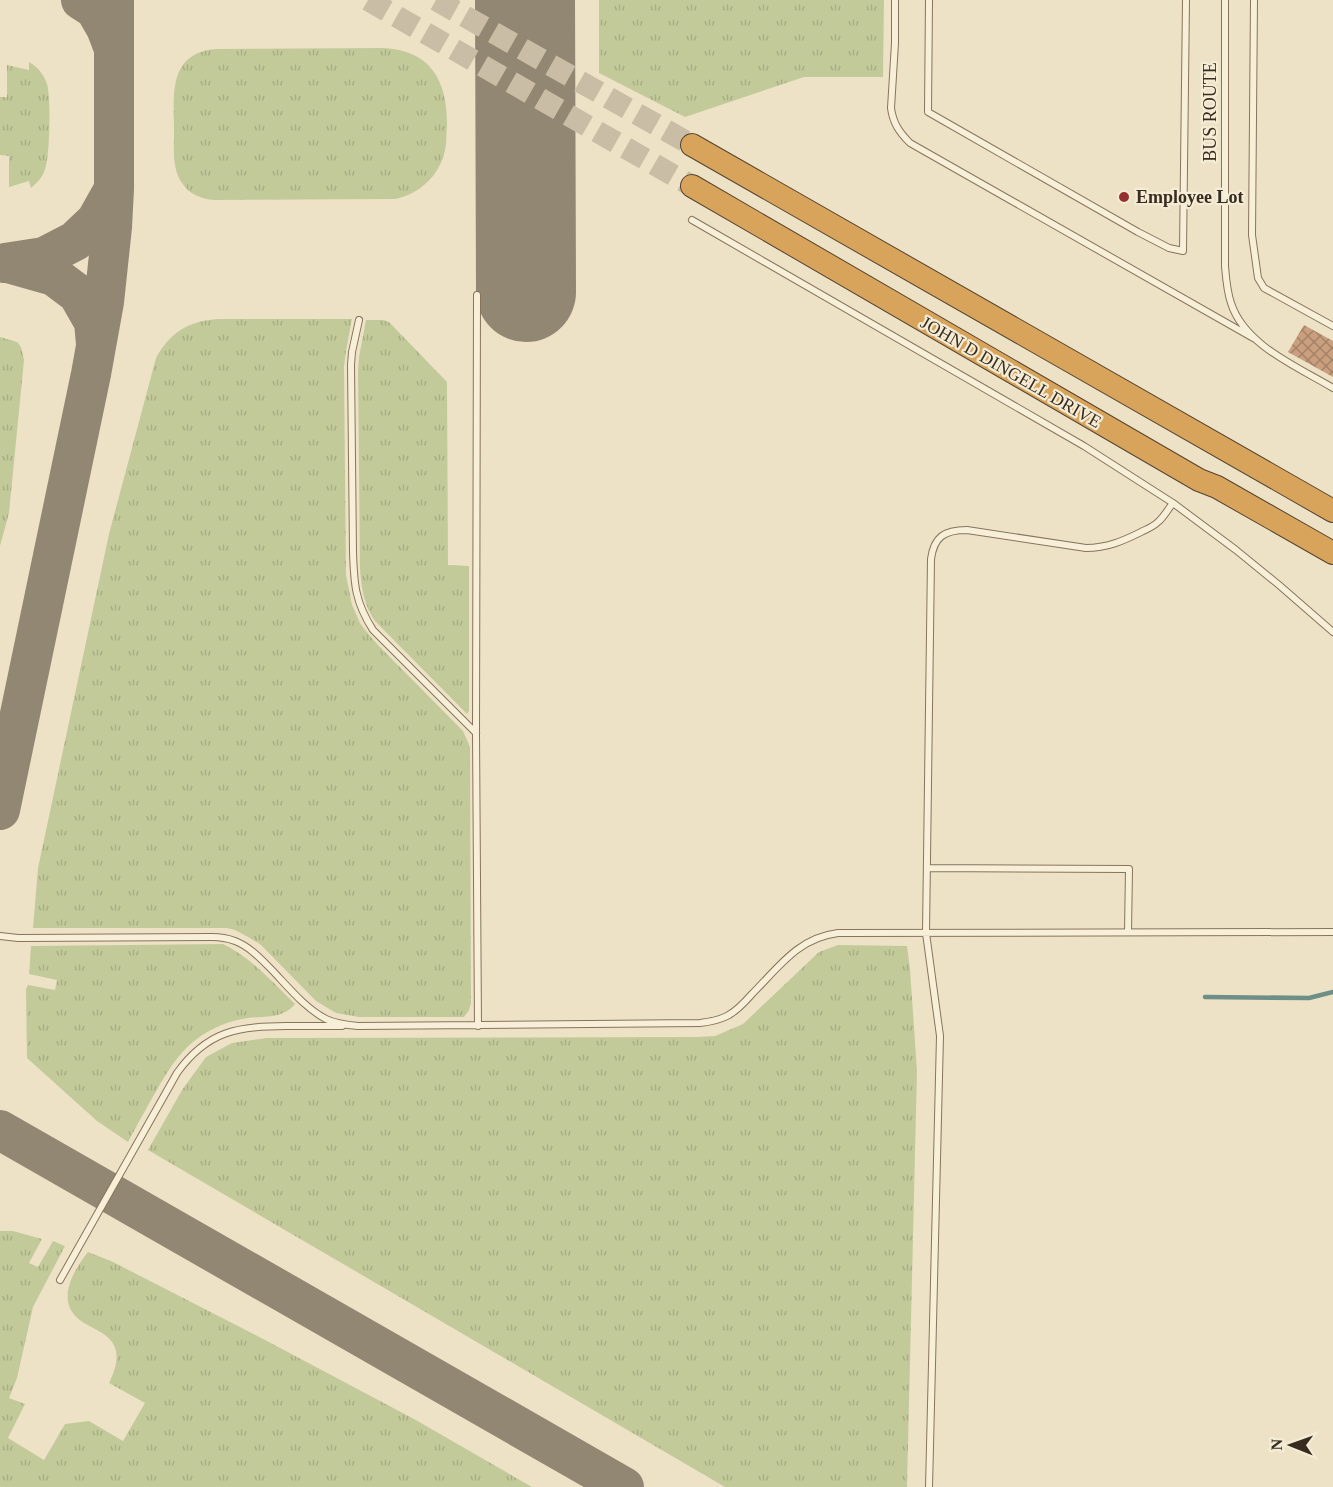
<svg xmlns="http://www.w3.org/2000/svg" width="1333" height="1487" viewBox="0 0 1333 1487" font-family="'Times New Roman',serif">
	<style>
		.grass { fill: url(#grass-tufts) }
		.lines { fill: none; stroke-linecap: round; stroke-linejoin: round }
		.stream { stroke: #6e8f87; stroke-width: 4.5 }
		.taxiway { stroke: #928773; stroke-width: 40 }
		.runway { stroke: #928773; stroke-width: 100 }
		.building { fill: url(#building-cross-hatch) }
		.highway-tunnel { stroke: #c9bea5; stroke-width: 22; stroke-dasharray: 22 11; stroke-linecap: butt }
		.lane-casing { stroke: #87745c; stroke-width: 8 }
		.highway-casing { stroke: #554330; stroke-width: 24 }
		.lane { stroke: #f8efd9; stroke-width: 6 }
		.highway { stroke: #d8a45b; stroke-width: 22 }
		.poi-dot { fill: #94312f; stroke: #f4ecd5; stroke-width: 2 }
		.labels { text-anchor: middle; stroke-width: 4.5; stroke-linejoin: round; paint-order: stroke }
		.street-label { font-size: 18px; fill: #382c20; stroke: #f4ecd5 }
		.poi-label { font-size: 18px; font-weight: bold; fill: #382c20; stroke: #f4ecd5; text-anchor: start }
	</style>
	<defs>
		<pattern id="grass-tufts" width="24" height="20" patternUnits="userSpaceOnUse" patternTransform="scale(1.5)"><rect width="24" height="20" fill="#c3ca9a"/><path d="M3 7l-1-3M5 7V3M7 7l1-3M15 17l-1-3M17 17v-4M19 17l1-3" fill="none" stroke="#a8ae84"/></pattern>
		<pattern id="building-cross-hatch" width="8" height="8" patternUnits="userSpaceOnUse" patternTransform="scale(1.5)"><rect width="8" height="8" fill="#c99f7e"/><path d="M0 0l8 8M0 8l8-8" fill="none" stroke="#a48267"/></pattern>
	</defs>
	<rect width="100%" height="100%" fill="#ede2c6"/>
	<path class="grass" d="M599,0h285l-1,77h-79l-119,40 -86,-44z
		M383,48c48,2 65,33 64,79 -1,7 0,15 -2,23 -5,25 -25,44 -50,49l-181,1c-13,-1 -25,-6 -32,-17 -10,-14 -8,-34 -8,-50 0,-37 -7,-80 42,-84z
		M29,62c9,5 15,13 18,22 4,12 3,73 -2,85 -2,8 -8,14 -14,19l-2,-7 -20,6v-31l-9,-1v-58h7v-32l22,5z
		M218,319h134l-6,32 -2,16 2,208 6,30 8,18 5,7 12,14 86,87 7,16 1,256 -2,7 -5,7h-105l-23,-4 -20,-12 -56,-57 -12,-7 -13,-7 -8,-2h-194l5,-60 71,-334 47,-176c14,-26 33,-37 62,-39z
		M366,320h17l6,2 58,60 1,183 21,1v145l-2,3 -92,-93c-11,-16 -14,-34 -15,-53l-2,-196 1,-15z
		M0,337l17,5 4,5 3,13 -15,153 -9,33z
		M223,944c29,14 49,38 72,60 -12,15 -30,12 -47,14 -12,2 -24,5 -35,11 -29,14 -43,38 -58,64 -9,16 -18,32 -27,49l-31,-21 -70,-63 -1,-69 2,-4 27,5 2,-10 -28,-6 2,-28z
		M838,945l69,1 3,23 7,102 -10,416h-182l-577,-337 34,-60 24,-33 26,-14 35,-5 429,-1 19,-1 28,-12 76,-72z
		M0,1231h13l29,8 -13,24 9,4 15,-26 12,5 -32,61 -16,71 -8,20 16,6 -17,34 36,22 21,-36 24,-3 34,20 22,-38 -36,-20c6,-13 12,-28 3,-41 -7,-10 -21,-14 -31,-21 -26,-18 -9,-49 7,-69l23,9 156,80 147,78 118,68h-532z"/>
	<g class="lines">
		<path class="stream" d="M1205,997l104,1 24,-6"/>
		<path class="taxiway" d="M81,0l14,9 11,19 8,21
			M5,263l39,-6 31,-16 21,-20 18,-32
			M8,263l46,13 24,18 16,28 2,22
			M0,810l91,-436 13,-72 8,-75 2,-38v-189
			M0,1130l624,357"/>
		<path class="runway" d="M525,0l1,292"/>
	</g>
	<path class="building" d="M1304,325l29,16v36l-45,-25z"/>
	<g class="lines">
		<path class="highway-tunnel" d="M368,0l324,186
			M436,0l256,145"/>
		<defs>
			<path id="lane" d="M895,0v43l-4,65c2,15 8,24 19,35l345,196
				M929,0l-1,112 210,120 31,16 14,3 3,-251
				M1225,0v266c1,12 2,26 6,37 13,42 67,64 102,85
				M1254,0l-2,235 6,43 6,10 69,38
				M692,220l392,226 89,57 63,47 43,35 54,47
				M477,295l-1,438 2,293
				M359,320l-7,32 -1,13 2,187c1,32 2,50 20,78l103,103
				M927,868l202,1 -1,63
				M0,936l18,2 194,-1c8,0 15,1 23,4 13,5 23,15 33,25 18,18 35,41 58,53 10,5 21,6 32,7l342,-3c10,-1 19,-3 27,-7 10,-5 18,-14 25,-22 27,-27 46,-56 86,-61l495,-1
				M60,1280l117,-207c30,-42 61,-47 109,-47 19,0 37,0 56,0
				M929,1487l11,-451 -14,-103 5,-374c3,-22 13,-29 36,-29l119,18c21,0 37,-7 55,-16 6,-3 12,-5 17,-10 6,-5 10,-13 15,-19"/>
			<path id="highway" d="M692,145l641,366
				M692,186l507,294 18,7 116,66"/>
		</defs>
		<use href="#lane" class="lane-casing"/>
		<use href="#highway" class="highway-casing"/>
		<use href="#lane" class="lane"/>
		<use href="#highway" class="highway"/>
	</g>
	<circle class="poi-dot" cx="1124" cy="197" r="6"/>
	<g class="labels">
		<g class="street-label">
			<text transform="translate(1210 112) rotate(-90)" y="6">BUS ROUTE</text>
			<text transform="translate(1011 372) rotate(30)" y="6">JOHN D DINGELL DRIVE</text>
		</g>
		<g class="poi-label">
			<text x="1136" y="203">Employee Lot</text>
		</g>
	</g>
	<g transform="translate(1291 1445) rotate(271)" stroke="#f4ecd5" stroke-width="4.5" paint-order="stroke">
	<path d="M0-4.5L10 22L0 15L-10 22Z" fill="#382c20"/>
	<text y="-9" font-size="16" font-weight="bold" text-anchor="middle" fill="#382c20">N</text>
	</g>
</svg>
